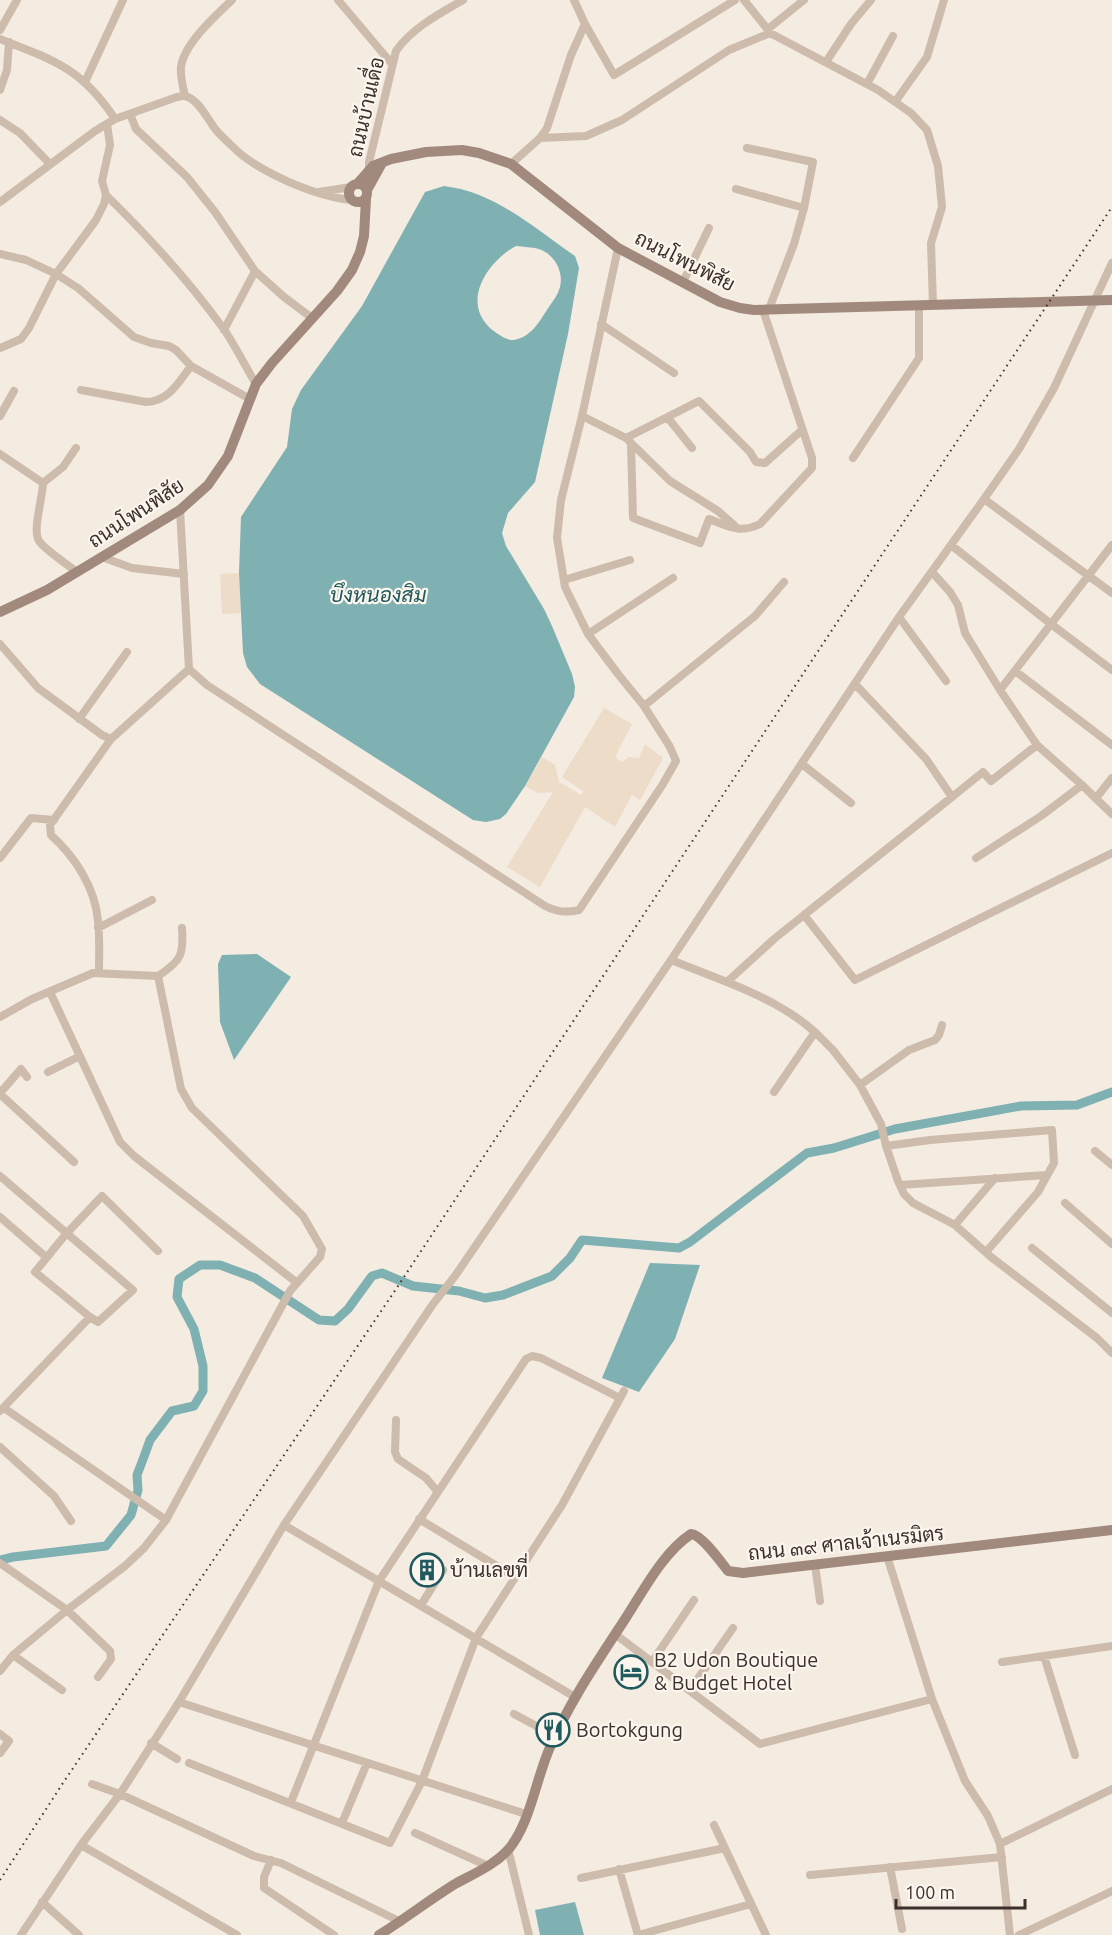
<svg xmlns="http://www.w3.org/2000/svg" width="1112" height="1935" viewBox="0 0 1112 1935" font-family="Ubuntu,Sarabun,sans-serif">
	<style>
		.plaza { fill: #ecdcc8 }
		.water { fill: #7fb0b2; fill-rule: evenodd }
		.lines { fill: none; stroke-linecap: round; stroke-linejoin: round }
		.canal { stroke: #7fb0b2; stroke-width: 9 }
		.street { stroke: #cdbbac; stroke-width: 8 }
		.secondary { stroke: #a18a7d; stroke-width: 10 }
		.rail { stroke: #3b302b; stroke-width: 2; stroke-dasharray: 1.5 4.5; stroke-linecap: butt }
		.labels { text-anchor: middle; stroke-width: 4.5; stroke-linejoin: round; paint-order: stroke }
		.street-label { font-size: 20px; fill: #3b302b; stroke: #fbf5ee }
		.poi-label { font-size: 20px; fill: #3b302b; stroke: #fbf5ee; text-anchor: start }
		.water-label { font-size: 21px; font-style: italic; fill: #1f5a5e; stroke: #fbf5ee }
	</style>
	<rect width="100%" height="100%" fill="#f4ebe1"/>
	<path class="plaza" d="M239,573l2,40 -19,1 -2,-40z
		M604,708l28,16 -17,33 7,5 7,-5 10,1 6,-14 18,14 -23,42 -8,-5 -17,32 -30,-20 -45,80 -33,-20 46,-75 -15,1 -13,-7 17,-29 13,8 4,17 22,13 2,-4 -21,-14z"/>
	<path class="water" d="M444,186c51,6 90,42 131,70l4,12 -11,66 -33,148 -27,31 -6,20 4,13 38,63 8,17 20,48 3,13 -1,10 -49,89 -19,28 -6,5 -14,3 -13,-2 -213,-136 -13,-17 -4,-14 -4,-80 2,-56 46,-70 5,-38 9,-19 61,-84 63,-114zM516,246c7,1 16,1 23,3 17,6 26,25 20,41 -2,7 -8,13 -12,20 -8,12 -16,27 -33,30 -7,1 -18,-7 -24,-12 -29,-27 -2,-67 26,-82z
		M257,954l34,23 -57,83 -14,-38 -2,-58 4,-9z
		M650,1263l50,2 -25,74 -36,53 -37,-14z
		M575,1902l9,33h-44l-5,-25z"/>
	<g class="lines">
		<path class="canal" d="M0,1560l13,-3 93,-11 25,-31 7,-25 -1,-15 8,-21 5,-14 22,-29 22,-5 9,-15v-25l-9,-37 -17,-32 2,-18 21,-14h20l35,13 64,42 16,1 13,-12 24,-33 10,-3 31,13 46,5 26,7 18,-3 49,-19 18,-18 12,-18 97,8 11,-6 117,-89 27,-5 61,-19 126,-23 56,-1 35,-13"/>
		<path class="street" d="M338,0l54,64
			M744,0l25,31
			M585,24l29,51 121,-75
			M768,29l36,-29
			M0,30l17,-30
			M0,39c54,21 82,30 115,80
			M826,62l25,-38 20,-24
			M85,82l38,-82
			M867,84l26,-48
			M0,90l7,-20 2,-28
			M185,96c-2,-9 -5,-20 -4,-29 3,-23 34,-51 51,-67
			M895,102l32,-45 17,-57
			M130,114l6,15 51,48 28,35 40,59 29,26 28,21
			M0,120l20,13 30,31
			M540,138l46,-2 36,-16 107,-70 41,-17 108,57 33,23 16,17 11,36 4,41 -11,36 2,62
			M747,148l66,14 -9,46 -10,36 -25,65
			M511,164l29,-26 7,-10 24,-73 14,-31 -11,-24
			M369,173v-11l27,-111c16,-23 43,-37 67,-51
			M736,189l68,19
			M319,192l32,-5
			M106,195c42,41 82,85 117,133 12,17 22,38 33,56
			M0,202l95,-71 20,-12 62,-22c5,-1 8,-2 13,1 11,6 18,22 26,32 5,6 11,11 16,16 25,26 85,51 120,54
			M0,254l26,6 30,14 22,14 56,49 17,6 18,3 7,4 15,16 59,33
			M1112,263l-58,125 -35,61 -35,50 128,94
			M683,282l26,-54
			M601,324l73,49
			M224,330l31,-59
			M0,348l21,-9 8,-11 27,-54 40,-54 8,-16 2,-9 -4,-14 8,-36 -3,-21
			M81,390l65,12c23,-1 32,-19 45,-36
			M0,416l14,-25
			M582,416l44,22 44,43 48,30 17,15
			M668,418l24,30
			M626,438l73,-37 51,51 6,10 9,1 37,-33
			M631,444l2,74 67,25 9,-24c19,7 31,15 51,5l52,-56v-10l-49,-148
			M0,454l43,29c0,14 -11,47 -4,58 4,7 30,25 38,31
			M853,458l66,-100v-53
			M43,483l20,-16 13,-19
			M1112,545l-61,79 61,46
			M102,557l30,11 52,6
			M932,572l18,20 8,13 7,28 35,57 51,-66 -100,-79
			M564,580l66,-20
			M588,634l85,-56
			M0,644l38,44 64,47 9,4 78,-70 -9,-159
			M189,669l18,16 338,221c12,6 21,7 34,4l84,-126 13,-23 -6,-14 -26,-41 -26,-32 -30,-40 -23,-47 -8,-49 4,-38 21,-84 36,-168
			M1015,671l97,74
			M946,681l-47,-64 85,-118
			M855,684l71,75 26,38 31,-25 8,9 46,-36
			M1000,690l37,55 45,40 30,29
			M644,706l111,-90 29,-34
			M79,719l48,-67
			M802,764l49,39
			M952,797l-148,118 51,65 257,-127
			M1096,798l16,-20
			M0,858l31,-40 23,2
			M976,858l65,-42 41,-31
			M804,915l-30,24 -47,43 -56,-22 228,-343
			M98,928l54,-28
			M99,973c0,-17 1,-35 -1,-52 -3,-34 -23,-64 -47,-86l-1,-10 61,-86
			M158,976c23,-15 26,-21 24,-48
			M727,982c32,13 62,27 88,50l-41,60
			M50,992l70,150 14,14 162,126
			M0,1017l32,-18 61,-26 65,3
			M815,1032l18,18 27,35 49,-35 26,-10 4,-5 3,-10
			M48,1072l32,-16
			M860,1085l21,39 5,22 12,35 6,13 9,9 42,22 36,32 106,81 15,15
			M0,1093l21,-24 6,8
			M0,1094l74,68
			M886,1146l44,-6 122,-10 2,33 -16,29 -52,60
			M1095,1151l17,14
			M0,1176l133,114 -35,32 -8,-5 -90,94
			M900,1185l147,-10
			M1065,1203l47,41
			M0,1217l46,40
			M955,1225l40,-47
			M1032,1248l80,65
			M90,1317l-55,-45 31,-38 36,-38 56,55
			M4,1408l162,112
			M396,1420l-1,32 3,7 28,19 11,13
			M0,1447l54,49 17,25
			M419,1519l96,58
			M284,1525l291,172
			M887,1556l45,143 33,82 23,35 12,28 10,91
			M0,1563l67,47 43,41 1,8 -13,18
			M815,1565l5,36
			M421,1605l22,-35
			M615,1634l145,110 172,-45
			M13,1655l49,35
			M1044,1656l31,99
			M652,1662l42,-62
			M1002,1662l110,-16
			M0,1671l13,-16 54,-45 58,-44 19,-18 22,-28 124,-229 30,-34 2,-8 -19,-33 -111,-108 -11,-19 -23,-113
			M690,1690l43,-62
			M179,1702l347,112
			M514,1714l41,22
			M0,1734l9,7 -9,12
			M151,1743l26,16
			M189,1763l201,80 32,-62 54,-143 86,-133 62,-114
			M92,1784l28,10 134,62 27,7 120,59
			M291,1802l88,-221 147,-222 6,-3 9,2 79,40
			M342,1823l25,-60
			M714,1825l52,110
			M415,1833l73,33
			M1000,1844l112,-55
			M81,1845l156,90
			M508,1849l21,86
			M271,1860l-7,17v11l70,47
			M890,1867l12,62
			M619,1869l19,66
			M810,1875l192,-18
			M581,1878l144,-30
			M42,1902l37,33
			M21,1935l60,-90 39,-51 59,-92 105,-177 149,-221 22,-28 216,-316
			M638,1935l113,-31
			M1019,1935l93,-44"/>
		<path class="secondary" d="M358,183l15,-17 18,-7 35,-7 36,-2 17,3 32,11 107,84 102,54 20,6 14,2 32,-1 326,-9
			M349 193a9 9 0 1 1 18 0a9 9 0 1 1-18 0Z
			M367,190l15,-27
			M0,612l47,-22 133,-80 28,-25 20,-29 28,-72 16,-21 65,-72 15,-21 8,-18 4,-16 2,-37
			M379,1935c26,-16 50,-35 76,-51 18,-10 38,-18 53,-34 23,-27 28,-73 43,-105 20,-46 49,-87 76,-129 18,-28 36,-63 64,-82 11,1 29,27 37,37l15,2 369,-43"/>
		<path class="rail" d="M0,1880l63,-97 331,-491 718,-1085"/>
	</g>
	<defs>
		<symbol id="building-ring" viewBox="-11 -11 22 22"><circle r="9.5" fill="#fbf5ee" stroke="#1f5a5e" stroke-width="1.5"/><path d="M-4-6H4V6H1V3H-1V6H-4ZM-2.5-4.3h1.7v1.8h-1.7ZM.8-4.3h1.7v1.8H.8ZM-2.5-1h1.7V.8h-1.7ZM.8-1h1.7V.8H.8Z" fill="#1f5a5e"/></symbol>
		<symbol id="hotel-ring" viewBox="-11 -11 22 22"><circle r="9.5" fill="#fbf5ee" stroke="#1f5a5e" stroke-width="1.5"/><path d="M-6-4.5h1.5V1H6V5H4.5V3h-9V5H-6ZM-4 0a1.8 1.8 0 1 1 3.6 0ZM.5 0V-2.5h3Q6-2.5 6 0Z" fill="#1f5a5e"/></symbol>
		<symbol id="restaurant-ring" viewBox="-11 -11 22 22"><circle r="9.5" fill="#fbf5ee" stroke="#1f5a5e" stroke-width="1.5"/><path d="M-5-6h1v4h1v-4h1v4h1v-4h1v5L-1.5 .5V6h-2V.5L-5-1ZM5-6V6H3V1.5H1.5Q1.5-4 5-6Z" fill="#1f5a5e"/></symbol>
	</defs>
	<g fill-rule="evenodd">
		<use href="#building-ring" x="408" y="1551" width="38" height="38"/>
		<use href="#hotel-ring" x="612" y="1653" width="38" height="38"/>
		<use href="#restaurant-ring" x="534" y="1711" width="38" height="38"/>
	</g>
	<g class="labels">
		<g class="street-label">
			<text transform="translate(366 107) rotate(-77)" y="7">ถนนบ้านเดื่อ</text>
			<text transform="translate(685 261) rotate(27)" y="7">ถนนโพนพิสัย</text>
			<text transform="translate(136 513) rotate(-33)" y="7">ถนนโพนพิสัย</text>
			<text transform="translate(846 1543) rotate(-6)" y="7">ถนน ๓๙ ศาลเจ้าเนรมิตร</text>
		</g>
		<g class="poi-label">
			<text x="450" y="1577">บ้านเลขที่</text>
			<text x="654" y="1667">B2 Udon Boutique<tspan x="654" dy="23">&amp; Budget Hotel</tspan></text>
			<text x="576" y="1737">Bortokgung</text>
		</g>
		<g class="water-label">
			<text x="378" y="602">บึงหนองสิม</text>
		</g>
	</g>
	<path d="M896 1899v9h129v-9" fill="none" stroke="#3b302b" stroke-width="3"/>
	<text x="905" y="1899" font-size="18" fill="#3b302b" stroke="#fbf5ee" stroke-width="4.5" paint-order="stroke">100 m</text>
</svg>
